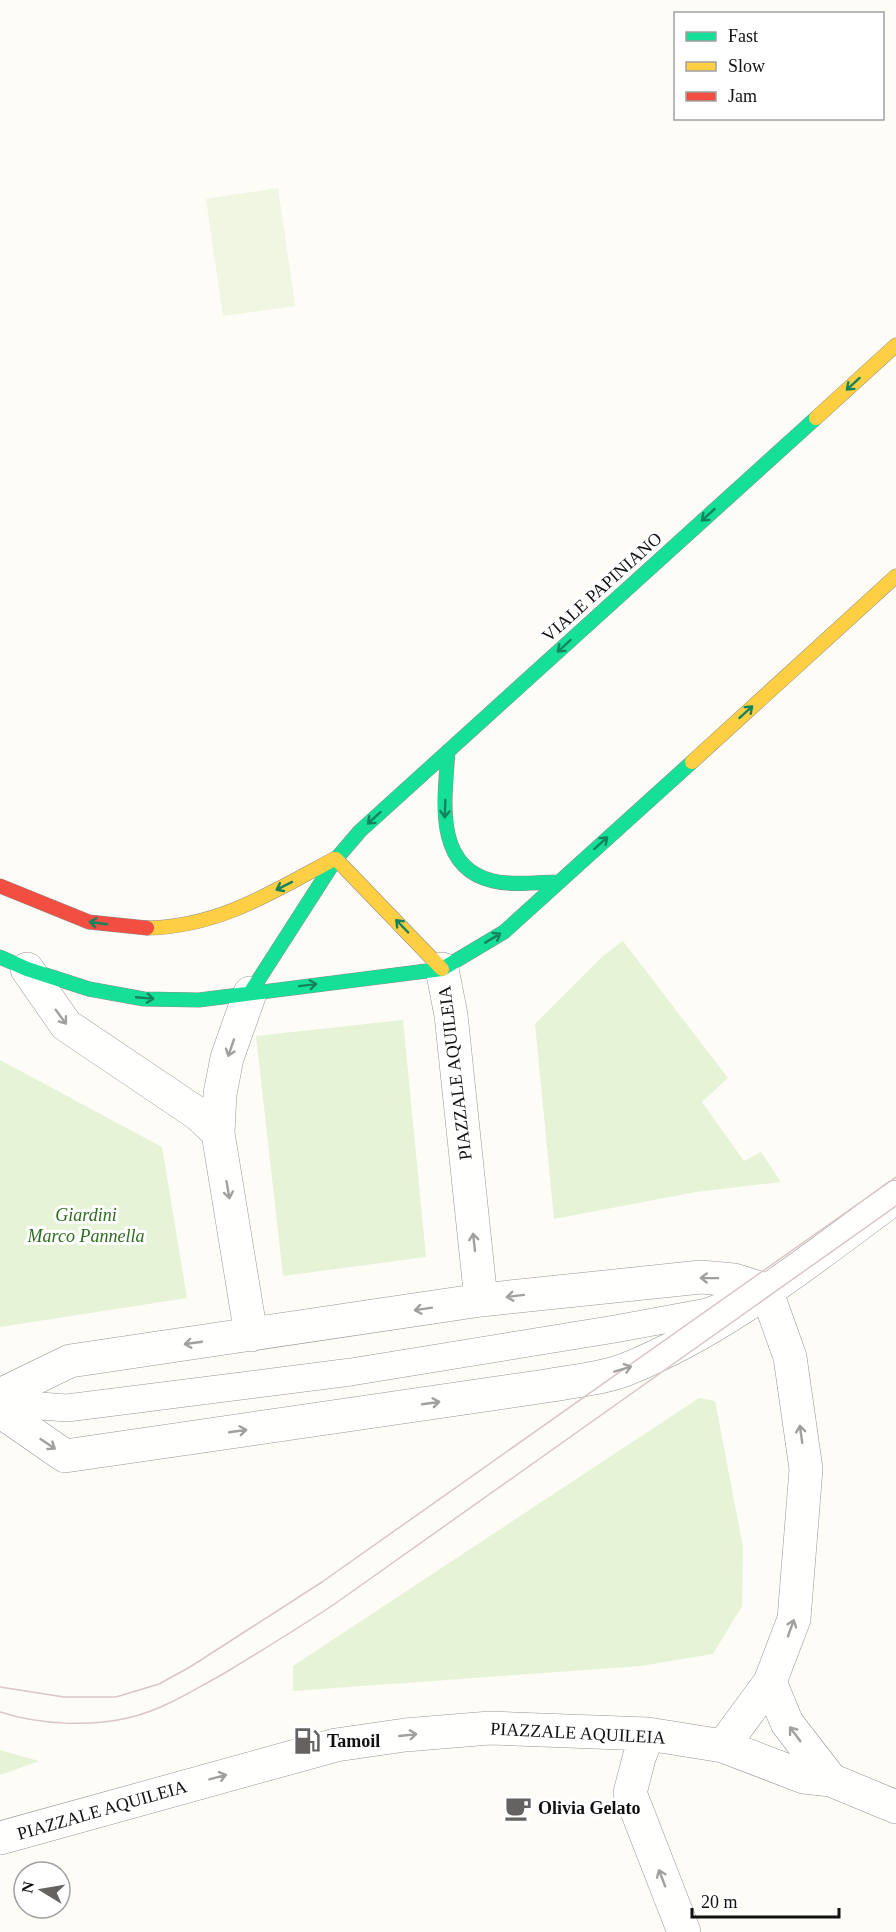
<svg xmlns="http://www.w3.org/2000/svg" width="896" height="1932" viewBox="0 0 896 1932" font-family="Georgia,serif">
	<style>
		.green { fill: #e7f3d7 }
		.pitch { fill: #f0f6e1 }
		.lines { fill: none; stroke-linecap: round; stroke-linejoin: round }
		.lane-casing { stroke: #979795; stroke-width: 28 }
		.street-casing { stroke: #979795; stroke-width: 34 }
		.fast-casing { stroke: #8e8d8b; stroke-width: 15 }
		.slow-casing { stroke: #8e8d8b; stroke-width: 15 }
		.jam-casing { stroke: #8e8d8b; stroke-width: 15 }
		.lane { stroke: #fffffe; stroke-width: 27 }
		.street { stroke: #fffffe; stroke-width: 33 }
		.fast { stroke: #16e098; stroke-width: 14 }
		.slow { stroke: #ffcf43; stroke-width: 14 }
		.jam { stroke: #f24e42; stroke-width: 14 }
		.tram { stroke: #d9c6c7; stroke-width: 1.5 }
		.oneway { stroke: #14835b }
		.oneway2 { stroke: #a0a09f }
		.labels { text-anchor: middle; stroke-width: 6; stroke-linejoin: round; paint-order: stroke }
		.street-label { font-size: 18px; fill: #111; stroke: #fff }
		.park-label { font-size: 18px; font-style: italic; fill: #2f6b1f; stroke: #fff }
		.poi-label { font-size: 18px; font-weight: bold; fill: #111; stroke: #fff; text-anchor: start }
	</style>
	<rect width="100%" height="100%" fill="#fdfcf7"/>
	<path class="green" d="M623,941l105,137 -26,24 42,59 17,-9 20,30 -85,10 -142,27 -19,-195 69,-69z
		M403,1020l23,237 -143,19 -27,-240z
		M0,1060l162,87 25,151 -187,29z
		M699,1398l16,3 28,146 -1,59 -29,48 -72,12 -348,25v-25z
		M0,1750l39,11 -39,14z"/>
	<path class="pitch" d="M278,188l17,118 -72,10 -17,-117z"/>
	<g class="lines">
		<defs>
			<path id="lane" d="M0,1403l67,5 284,-36 264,-43 92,-17 27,-10"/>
			<path id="street" d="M27,969l39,56 132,89 20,19
				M442,969l9,46 30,285
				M250,993l-23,65 -7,36 -2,39 33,202
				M0,1395l70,-34 411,-61 220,-23 33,3 32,10
				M0,1411l65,45 481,-70c26,-5 56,-7 81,-17 99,-40 184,-110 269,-172
				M770,1682l17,41 44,57
				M648,1734l-9,24 -9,35 54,139
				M723,1746l47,-64 24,-63 12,-150 -16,-112 -24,-67
				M0,1838l336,-93 69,-10 85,-7 158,6 75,12 81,31 27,3 65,27"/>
			<path id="fast" d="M448,751c-3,47 -15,116 45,130 21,5 44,1 65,1
				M0,957l27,12 62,20 55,10 55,1 243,-31 62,-37 188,-170
				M250,993l86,-134 24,-28 456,-413"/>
			<path id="slow" d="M816,418l80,-73
				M692,762l204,-186
				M336,859l106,110
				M147,928c71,-1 126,-36 187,-69"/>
			<path id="jam" d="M0,886l89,36 58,6"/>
		</defs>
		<use href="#lane" class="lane-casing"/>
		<use href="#street" class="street-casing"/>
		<use href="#fast" class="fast-casing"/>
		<use href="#slow" class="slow-casing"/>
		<use href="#jam" class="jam-casing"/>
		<use href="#lane" class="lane"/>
		<use href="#street" class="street"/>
		<use href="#fast" class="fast"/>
		<use href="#slow" class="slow"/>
		<use href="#jam" class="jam"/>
		<path class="tram" d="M0,1687l64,10h52l43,-13 31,-17 132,-85 574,-405
			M0,1712c40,13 92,15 132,5 32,-8 62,-27 91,-43 38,-23 76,-46 113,-71l560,-397"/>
	</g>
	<defs><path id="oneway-shaft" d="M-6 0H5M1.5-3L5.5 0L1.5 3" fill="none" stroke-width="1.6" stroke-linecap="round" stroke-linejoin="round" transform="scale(1.5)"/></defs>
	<g class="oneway">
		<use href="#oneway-shaft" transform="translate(853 384) rotate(138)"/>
		<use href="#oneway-shaft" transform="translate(708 515) rotate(138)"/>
		<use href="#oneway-shaft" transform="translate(564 646) rotate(138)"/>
		<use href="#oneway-shaft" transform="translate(746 712) rotate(-42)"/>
		<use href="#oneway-shaft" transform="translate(445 809) rotate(92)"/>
		<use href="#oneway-shaft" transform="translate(374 818) rotate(138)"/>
		<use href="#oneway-shaft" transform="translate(601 843) rotate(-42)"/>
		<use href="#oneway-shaft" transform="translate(284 886) rotate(153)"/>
		<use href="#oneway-shaft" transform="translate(98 923) rotate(-172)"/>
		<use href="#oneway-shaft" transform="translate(402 926) rotate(-134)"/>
		<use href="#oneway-shaft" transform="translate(493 938) rotate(-31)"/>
		<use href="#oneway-shaft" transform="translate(308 985) rotate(-7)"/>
		<use href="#oneway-shaft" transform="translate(145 998) rotate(5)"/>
	</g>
	<g class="oneway2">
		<use href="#oneway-shaft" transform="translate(61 1017) rotate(54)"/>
		<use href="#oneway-shaft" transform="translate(231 1048) rotate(109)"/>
		<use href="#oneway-shaft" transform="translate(228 1190) rotate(80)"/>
		<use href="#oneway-shaft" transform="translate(474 1242) rotate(-96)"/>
		<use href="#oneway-shaft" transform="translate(709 1278) rotate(-179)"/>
		<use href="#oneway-shaft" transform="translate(515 1296) rotate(173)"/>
		<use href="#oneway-shaft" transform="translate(423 1309) rotate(171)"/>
		<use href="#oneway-shaft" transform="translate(193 1343) rotate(172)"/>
		<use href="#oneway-shaft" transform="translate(623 1369) rotate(-17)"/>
		<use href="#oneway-shaft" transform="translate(431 1403) rotate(-8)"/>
		<use href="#oneway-shaft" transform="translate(238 1431) rotate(-8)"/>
		<use href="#oneway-shaft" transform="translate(801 1434) rotate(-98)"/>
		<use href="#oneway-shaft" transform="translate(48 1444) rotate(34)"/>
		<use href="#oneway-shaft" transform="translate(791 1628) rotate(-70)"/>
		<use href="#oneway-shaft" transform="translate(795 1734) rotate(-127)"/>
		<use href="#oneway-shaft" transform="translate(408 1735) rotate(-6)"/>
		<use href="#oneway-shaft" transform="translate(218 1777) rotate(-15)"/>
		<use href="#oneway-shaft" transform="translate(662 1878) rotate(-111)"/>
	</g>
	<defs>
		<symbol id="fuel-bare" viewBox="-9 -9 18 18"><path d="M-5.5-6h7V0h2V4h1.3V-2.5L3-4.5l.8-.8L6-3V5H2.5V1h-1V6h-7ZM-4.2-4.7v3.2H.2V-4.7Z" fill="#646362" stroke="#fff" stroke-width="2.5" paint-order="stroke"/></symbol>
		<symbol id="cafe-bare" viewBox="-9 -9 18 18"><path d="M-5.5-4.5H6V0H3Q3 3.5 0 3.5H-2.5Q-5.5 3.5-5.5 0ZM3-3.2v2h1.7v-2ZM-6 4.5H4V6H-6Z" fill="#646362" stroke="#fff" stroke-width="2.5" paint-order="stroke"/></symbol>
	</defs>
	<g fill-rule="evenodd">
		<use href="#fuel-bare" x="288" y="1722" width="38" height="38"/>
		<use href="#cafe-bare" x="499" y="1789" width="38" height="38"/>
	</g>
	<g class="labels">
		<g class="street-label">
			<text transform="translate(602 587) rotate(-42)" y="6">VIALE PAPINIANO</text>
			<text transform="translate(455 1073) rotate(-97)" y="6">PIAZZALE AQUILEIA</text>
			<text transform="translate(578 1733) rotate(3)" y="6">PIAZZALE AQUILEIA</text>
			<text transform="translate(102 1810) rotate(-16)" y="6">PIAZZALE AQUILEIA</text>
		</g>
		<g class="park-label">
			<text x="86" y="1221">Giardini<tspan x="86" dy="21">Marco Pannella</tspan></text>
		</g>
		<g class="poi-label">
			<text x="327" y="1747">Tamoil</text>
			<text x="538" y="1814">Olivia Gelato</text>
		</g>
	</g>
	<rect x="674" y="12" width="210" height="108" fill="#ffffff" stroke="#a0a0a0" stroke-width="1.5"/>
	<rect x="686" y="32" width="30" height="9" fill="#16e098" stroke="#a0a0a0" stroke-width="1.5"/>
	<text x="728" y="42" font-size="18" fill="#111111">Fast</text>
	<rect x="686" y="62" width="30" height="9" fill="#ffcf43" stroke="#a0a0a0" stroke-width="1.5"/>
	<text x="728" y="72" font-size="18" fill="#111111">Slow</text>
	<rect x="686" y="92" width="30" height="9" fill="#f24e42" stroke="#a0a0a0" stroke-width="1.5"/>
	<text x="728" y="102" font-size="18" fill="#111111">Jam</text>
	<g transform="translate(42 1890) rotate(281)"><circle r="28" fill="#ffffff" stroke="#a0a0a0" stroke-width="1.5"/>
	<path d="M0-4.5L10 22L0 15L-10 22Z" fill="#646362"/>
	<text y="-9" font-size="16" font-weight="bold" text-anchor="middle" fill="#111111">N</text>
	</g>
	<path d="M692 1908v9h147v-9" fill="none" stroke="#111111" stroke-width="3"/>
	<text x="701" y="1908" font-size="18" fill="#111111" stroke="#ffffff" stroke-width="4.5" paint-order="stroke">20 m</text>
</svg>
